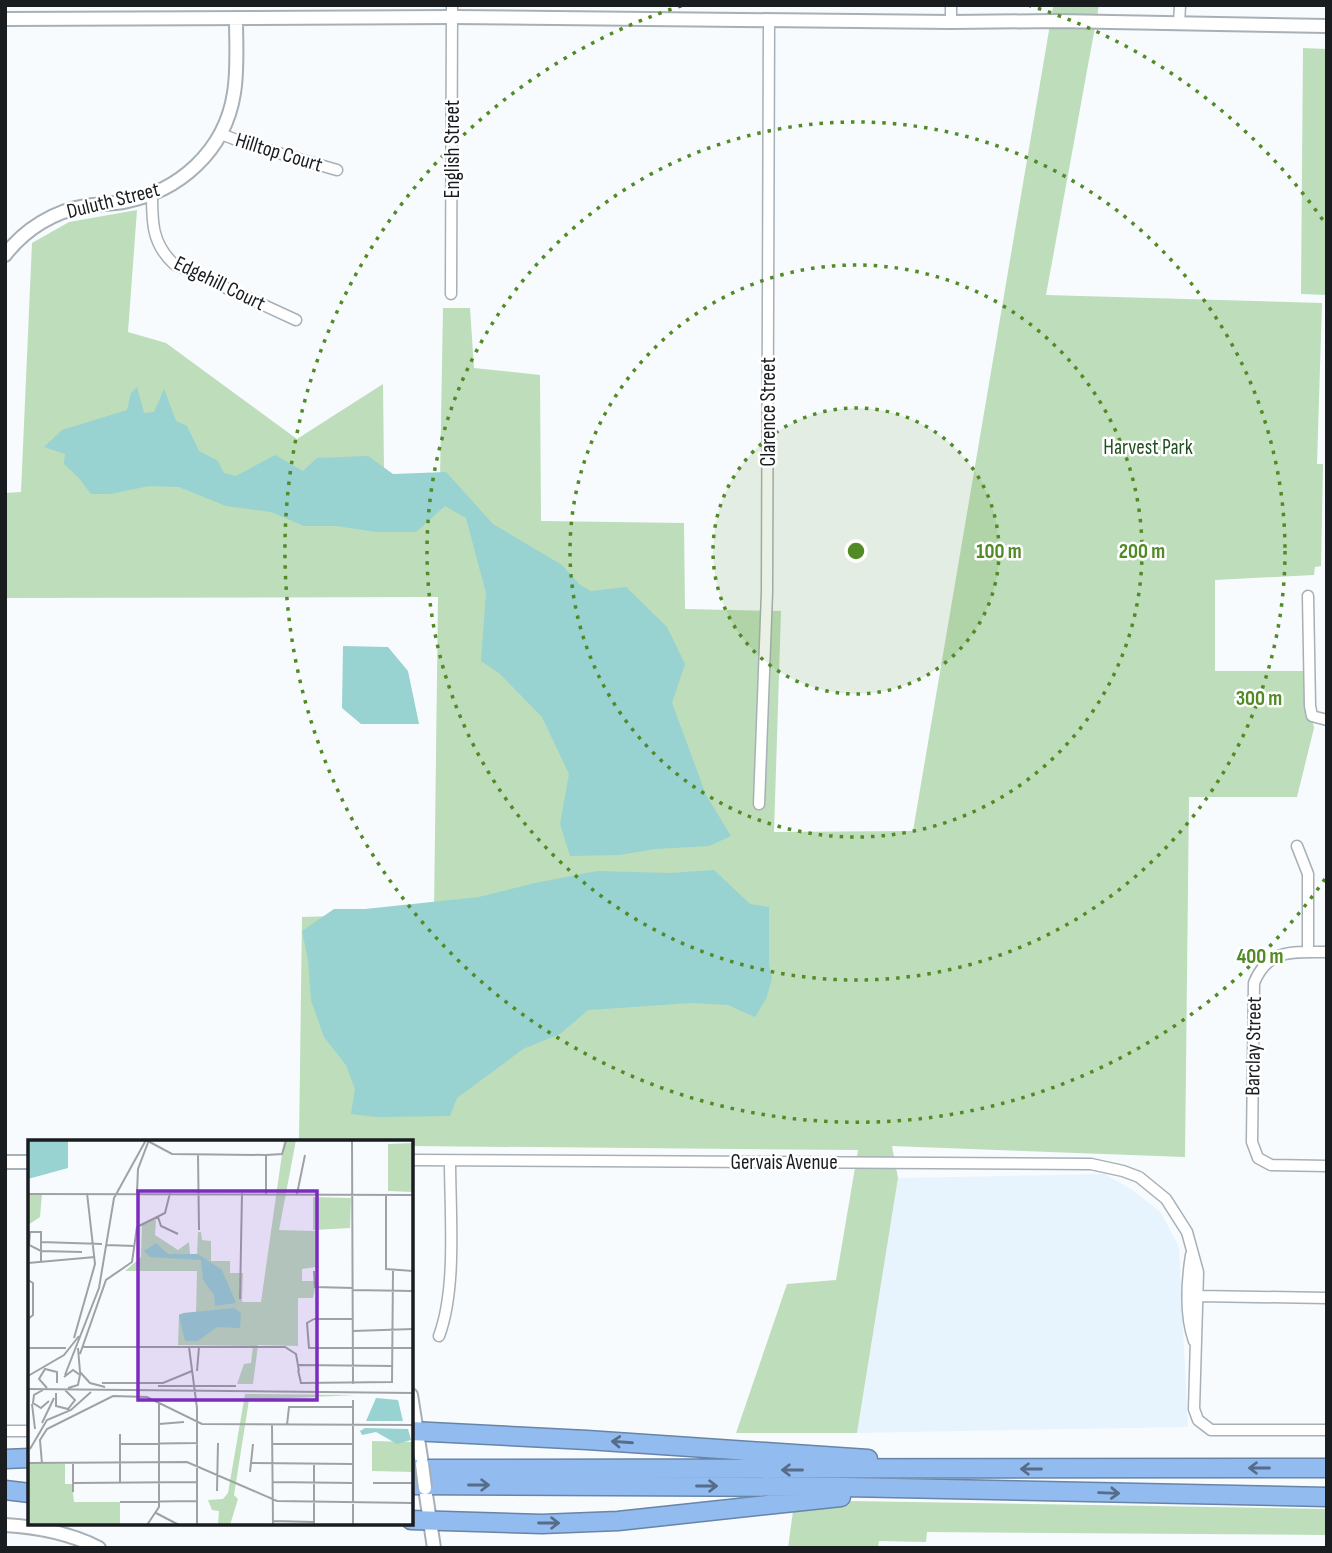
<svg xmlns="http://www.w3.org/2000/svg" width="1332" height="1553" viewBox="0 0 1332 1553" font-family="'Sofia Sans Condensed',sans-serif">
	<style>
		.built { fill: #e7f4fe }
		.green { fill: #bdddbb }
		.water { fill: #98d2d1 }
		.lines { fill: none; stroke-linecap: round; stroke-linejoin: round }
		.minor-casing { stroke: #a7b0b7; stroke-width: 13 }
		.tertiary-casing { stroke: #a7b0b7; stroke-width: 16 }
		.motorway-casing { stroke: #6884a7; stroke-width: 21 }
		.minor { stroke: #fff; stroke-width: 10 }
		.tertiary { stroke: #fff; stroke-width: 12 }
		.motorway { stroke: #92bbf0; stroke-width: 18 }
		.tertiary-bridge-casing { stroke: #a7b0b7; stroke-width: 16; stroke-linecap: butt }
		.tertiary-bridge { stroke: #fff; stroke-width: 12 }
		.oneway { stroke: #566c88 }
		.ring { fill: none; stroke: #528a25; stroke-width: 3.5; stroke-dasharray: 3.5 7 }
		.labels { text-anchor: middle; stroke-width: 5; stroke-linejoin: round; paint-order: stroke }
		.street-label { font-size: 21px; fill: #1a1d20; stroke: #fff }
		.park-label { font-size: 21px; fill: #214f21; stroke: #fff }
		.inset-road { fill: none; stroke: #9fa2a5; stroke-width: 2 }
		.view { fill: #7b2cbf; fill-opacity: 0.15; stroke: #7b2cbf; stroke-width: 3.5 }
		.inset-edge { fill: none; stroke: #1a1d20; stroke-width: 3.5 }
		.centre { fill: #528a25; stroke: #fff; stroke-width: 3.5 }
		.ring-label { font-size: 21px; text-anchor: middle; font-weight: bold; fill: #528a25; stroke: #fff; stroke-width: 5; stroke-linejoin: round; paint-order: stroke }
	</style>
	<rect width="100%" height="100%" fill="#f7fbfe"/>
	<path class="built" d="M1105,1174l29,17 27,22 18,34 9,180 -331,6 41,-255z"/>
	<path class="green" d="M1042,5h57l-53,290 276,8 -5,161h6l-2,102 -6,1 -1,8 -99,5v91h89l10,57 -17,69h-108l-4,360 -293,-11 6,32 -41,255h-121l51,-149 49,-4 22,-130 -447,-4v-4h-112l3,-225 132,-4 4,-316 -433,1v-105l16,-1 11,-249 37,-21 68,-12 -9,122 38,11 131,96 86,-55 1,89 56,6 3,-171h27l4,60 66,7 1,146 143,2 1,86 96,2 -7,221 139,-1 140,-824z
		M1303,48l24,1v246l-26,-1z
		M851,1501l476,8v26l-400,-3 -1,10 -47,-1 -1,7h-90l5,-37z"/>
	<path class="water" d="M137,387l7,26 10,-1 10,-23 12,32 11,5 12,25 19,10 6,12 12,3 39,-21 28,16 14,-13 51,-2 25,18 53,-2 47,52 69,41 18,20 11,6 35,-4 41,40 18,37 -13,39 34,92 25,41 -22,10 -54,3 -36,6 -49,1 -10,-32 9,-50 -27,-57 -42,-43 -19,-13 5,-68 -20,-75 -21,-12 -29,26h-39l-41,-6h-32l-33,-14 -45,-6 -47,-19 -30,-1 -39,8h-19l-13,-17 -14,-13 1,-10 -21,-7 18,-17 65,-20 4,-17z
		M343,646l45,1 20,24 11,53h-58l-19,-16z
		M714,870l36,34 19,3v58l3,13 -6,21 -11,18 -27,-12 -36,-2 -104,7 -28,24 -37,15 -66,49 -7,18 -73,1 -26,-3 4,-25 -9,-24 -22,-28 -13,-37 -3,-41 -6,-28 32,-22h31l114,-12 56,-14 62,-12 73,2z"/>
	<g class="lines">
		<defs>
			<path id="minor" d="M951,22v-17
				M1179,24l1,-19
				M221,134l26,10 90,26
				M152,194c0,28 0,50 22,70l122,56
				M451,294l1,-289
				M1308,596l2,110 2,10 15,4
				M759,804l8,-212 2,-572
				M1297,846l11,28v78
				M1327,952c-33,0 -59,-4 -73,31l-2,159 6,16 13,7 56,1
				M411,1160l680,4 32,7 16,6 27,22 21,33 11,40 -4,137 4,11 13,10h116
				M1191,1255c-4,26 -6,61 3,86
				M1198,1296l129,2
				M439,1336c18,-48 11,-123 11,-175
				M5,1431h25"/>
			<path id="tertiary" d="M5,19l447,-2 499,5 107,-1 269,5
				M5,255c20,-26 49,-44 81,-49 12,-2 25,-2 37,-4 56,-10 102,-51 111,-109 4,-24 2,-50 2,-75
				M5,1162h25
				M411,1395l11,69
				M425,1488l9,60
				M5,1525c33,2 65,8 94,23"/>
			<path id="motorway" d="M411,1431l176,9 281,19
				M5,1459l25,-1
				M411,1469l916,-1
				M411,1485l434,2 482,10
				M5,1490l25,3
				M411,1520l131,4 76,-3 223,-24"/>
		</defs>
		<use href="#minor" class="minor-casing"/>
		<use href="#tertiary" class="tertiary-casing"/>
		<use href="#motorway" class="motorway-casing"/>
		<use href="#minor" class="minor"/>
		<use href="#tertiary" class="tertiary"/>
		<use href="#motorway" class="motorway"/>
		<defs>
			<path id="tertiary-bridge" d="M422,1464l3,24"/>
		</defs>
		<use href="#tertiary-bridge" class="tertiary-bridge-casing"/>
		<use href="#tertiary-bridge" class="tertiary-bridge"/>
	</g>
	<defs><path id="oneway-shaft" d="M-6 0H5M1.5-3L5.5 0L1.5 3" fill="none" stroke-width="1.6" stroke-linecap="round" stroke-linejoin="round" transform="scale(1.75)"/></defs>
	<g class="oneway">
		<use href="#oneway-shaft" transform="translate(622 1442) rotate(-176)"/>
		<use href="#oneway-shaft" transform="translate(1259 1468) rotate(180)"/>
		<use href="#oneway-shaft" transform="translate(1031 1469) rotate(180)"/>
		<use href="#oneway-shaft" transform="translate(792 1470) rotate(-180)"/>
		<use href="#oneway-shaft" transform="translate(479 1485)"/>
		<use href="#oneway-shaft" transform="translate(707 1486)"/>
		<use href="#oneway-shaft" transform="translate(1109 1493) rotate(2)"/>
		<use href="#oneway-shaft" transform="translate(549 1523)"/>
	</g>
	<circle cx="856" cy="551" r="143" fill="#528a25" fill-opacity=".12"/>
	<g class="ring">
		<circle cx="856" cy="551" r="143"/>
		<circle cx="856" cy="551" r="286"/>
		<circle cx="856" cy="551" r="429"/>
		<path d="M1325 879A572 572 0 1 1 684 5M1028 5A572 572 0 0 1 1325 223"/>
	</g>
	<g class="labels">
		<g class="street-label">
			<text transform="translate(452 149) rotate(-90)" y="7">English Street</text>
			<text transform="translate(279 152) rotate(17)" y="7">Hilltop Court</text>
			<text transform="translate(113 200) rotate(-14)" y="7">Duluth Street</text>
			<text transform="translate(220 283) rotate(26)" y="7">Edgehill Court</text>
			<text transform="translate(768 412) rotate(-90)" y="7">Clarence Street</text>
			<text transform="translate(1253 1046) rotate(-89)" y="7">Barclay Street</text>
			<text x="784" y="1169">Gervais Avenue</text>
		</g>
		<g class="park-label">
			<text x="1148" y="454">Harvest Park</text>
		</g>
	</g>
	<g transform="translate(28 1140)">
		<rect width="385" height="385" fill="#f7fbfe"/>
		<path d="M256,0h12l-17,90 37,1v36l-14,2v12h12l1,8 -2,9h-15v48l-40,-1 -5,39h-16l7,-20 7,-1 2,-17 -75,-1 1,-31 17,-1 1,-42h-72l16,-14 1,-34 14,-4 -1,16 23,15 11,-8 1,12 7,1 1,-23h3l1,8 9,1v20h19v12h13l-1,29h19zM385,3v49l-25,-1v-47zM14,54l-2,23 -12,8v-30zM285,57l38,1 -1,30 -37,2zM217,254l111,1 -107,5 -15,95 4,4 -8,26h-12l1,-14 -7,-1 -4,-10 15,-1 5,-6zM344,301l41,1v30l-41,-1zM0,324h37v20h7l2,18h46v23h-92z" fill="#bdddbb"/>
		<path d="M0,0h40v28l-40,11zM128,103l12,11h30l24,16 14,33 -21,3 -1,-11 -11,-15 -2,-20 -51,-3 -6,-6zM206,168l7,5 -1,15 -23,-1 -19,14h-13l-6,-25 4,-3zM348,258l22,2 5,21h-37zM337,288l43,1 3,11 -14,4 -21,-12 -14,3 -2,-4z" fill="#98d2d1"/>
		<path class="inset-road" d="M118,0l26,14 94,1 16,-1 4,-13M324,0l1,244M170,14l1,76M109,53l1,-24 11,-29M0,54l385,1M238,54v-39M269,54l8,-39M358,54v75l27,2M130,77l3,9 17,8M13,102l61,2M78,105l29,1M13,121v-29h-11l-1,13 12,6 41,1M0,123l67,-6M286,131l1,16 38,1M0,140l5,3v32l-5,4M325,150l60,1M212,159l2,-106M286,179l-7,4 2,25h104M286,179h39M325,191l60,-2M46,198l21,-74 -8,-71M55,207h202l11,7 3,17M161,207l8,61v117M0,208h38M50,208l2,24 10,11 15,4M52,214l26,-74 26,-18 5,-35 28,-14 5,-20M271,225l93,1M270,230l3,13 91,-1 1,-111M169,231l2,-24M37,235l34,-87 15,-90 32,-58M0,236l36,-21 15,-19M36,237l9,-7 7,5 -2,10 -10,3M74,243h61l29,-12M130,246h78M19,248l-8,-9 6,-10 12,3v11M0,249l385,4M15,250l-9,5 -1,8 8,5 8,-7M28,253v13l12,3 7,-9 -10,-10M325,260v125M4,264l3,25M14,283l12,-25M131,284l25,-2M244,285l1,100M259,285l2,-18h64M92,294v49M92,304l78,-1M244,304h81M2,309l17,-29 24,-10 20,-18M0,323l159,-1 90,39 136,2M45,323v29M222,323l103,1M286,323v62M14,324l-2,-24 7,-11 66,-33 34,1 55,27 211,1M222,332l3,-28M244,342l81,1M45,343l124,-1M345,343h40M189,351l1,-48M92,362l77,-1M128,373l23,12M245,381l41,1M119,385l12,-18v-104"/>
		<path class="view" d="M110,51h179v209h-179z"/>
		<rect width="385" height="385" class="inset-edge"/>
	</g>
	<circle cx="856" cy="551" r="10" class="centre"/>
	<g class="ring-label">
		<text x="999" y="558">100 m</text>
		<text x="1142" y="558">200 m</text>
		<text x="1259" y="705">300 m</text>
		<text x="1260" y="963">400 m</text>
	</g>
	<rect width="1332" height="1553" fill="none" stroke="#1a1d20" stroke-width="14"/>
</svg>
